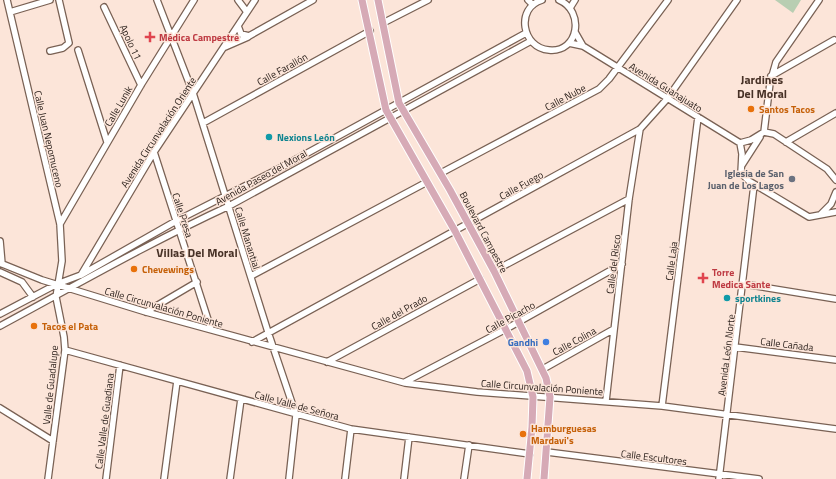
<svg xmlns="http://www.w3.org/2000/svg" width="836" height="479" viewBox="0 0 836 479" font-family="'Titillium Web',sans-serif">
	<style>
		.green { fill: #b8ceb2 }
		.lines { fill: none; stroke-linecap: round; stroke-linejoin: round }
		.minor-casing { stroke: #796154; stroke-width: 8 }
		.major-casing { stroke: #fff; stroke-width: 9 }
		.minor { stroke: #fff; stroke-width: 5.5 }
		.major { stroke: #d6aab6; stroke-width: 7 }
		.health-dot { fill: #e0444e; stroke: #fce5d9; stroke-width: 1.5 }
		.food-dot { fill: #e8710a; stroke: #fce5d9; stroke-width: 1.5 }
		.culture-dot { fill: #0f9aa8; stroke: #fce5d9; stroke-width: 1.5 }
		.worship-dot { fill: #6b7280; stroke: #fce5d9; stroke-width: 1.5 }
		.shop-dot { fill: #3f7fe0; stroke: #fce5d9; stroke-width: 1.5 }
		.labels { text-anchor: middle; stroke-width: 3; stroke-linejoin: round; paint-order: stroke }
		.health-label { font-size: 10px; font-weight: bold; fill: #be3a42; stroke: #fce5d9; text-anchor: start }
		.street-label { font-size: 10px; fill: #251b16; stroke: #fce5d9 }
		.food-label { font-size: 10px; font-weight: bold; fill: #c56008; stroke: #fce5d9; text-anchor: start }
		.culture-label { font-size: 10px; font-weight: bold; fill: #0d838f; stroke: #fce5d9; text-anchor: start }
		.worship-label { font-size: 10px; font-weight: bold; fill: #5b616d; stroke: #fce5d9; text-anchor: end }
		.shop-label { font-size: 10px; font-weight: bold; fill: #366cbe; stroke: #fce5d9; text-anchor: end }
		.quarter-label { font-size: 12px; font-weight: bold; fill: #473126; stroke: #fce5d9 }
	</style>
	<rect width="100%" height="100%" fill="#fce5d9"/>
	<path class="green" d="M775,0h26l-8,13z"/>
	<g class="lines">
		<defs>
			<path id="minor" d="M7,0l53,224 2,37 -6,36 8,40 1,13 -17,129
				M157,0l36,93 75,239 28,83 -7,64
				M238,0l9,12
				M528,0l5,5
				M542,0c-27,8 -20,48 7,50 30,3 36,-39 10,-50
				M104,7l37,78
				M570,8l5,-8
				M10,12l40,-12
				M383,23l45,-23
				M238,26l3,8 8,2 64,-36
				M575,32l8,14
				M569,43l14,3 157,97 11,-3 13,-8 10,2 53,35 9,11
				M225,47l23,-10
				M78,50l29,92
				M50,51l13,-3 6,-5 -10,-43
				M771,76l63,-36
				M203,123l167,-92
				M764,132l6,-49 6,-21 43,-62
				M786,142l50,-29
				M740,143l2,11 -1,19 8,8 60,36 27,-5
				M154,152l57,177
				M742,165l18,-28
				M441,173l158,-84 10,-10 59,-79
				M821,214l10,-10 5,-12
				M60,224l81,-139 53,-85
				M0,241l2,23
				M0,263l42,17 104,32 259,71 72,9 185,14 174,23
				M494,271l135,-72
				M0,272l22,10 11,15
				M81,275l73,-123 101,-152
				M251,276l176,-94
				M744,284l92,15
				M146,312l51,-30
				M0,314l57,-30 24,-9 95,-54 104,-53 246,-135
				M0,326c76,-41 151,-84 229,-120l302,-165
				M252,342l388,-213 27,-30 70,-99
				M735,347l101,13
				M65,350l286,79 179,25
				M327,362l153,-83
				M543,369l71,-40
				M405,382l101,-53 116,-65
				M606,401l23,-202 11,-70
				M662,406l36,-289
				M0,408l53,33
				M547,452l212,27
				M106,479l14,-114
				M164,479l13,-98
				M230,479l11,-80
				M345,479l6,-50
				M404,479l5,-42
				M464,479l5,-34
				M719,479l35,-294"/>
			<path id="major" d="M362,0l24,110 69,121 72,140 6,26 -1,30 -5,52
				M378,0l21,103 51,87 44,81 52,107 4,19 -6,82"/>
		</defs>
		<use href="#minor" class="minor-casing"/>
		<use href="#major" class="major-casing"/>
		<use href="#minor" class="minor"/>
		<use href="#major" class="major"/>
	</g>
	<g class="health-dot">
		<path d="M148 31h4v4h4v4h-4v4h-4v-4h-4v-4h4z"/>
		<path d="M701 272h4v4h4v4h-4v4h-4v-4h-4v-4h4z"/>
	</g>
	<g class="food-dot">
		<circle cx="751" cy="109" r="4"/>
		<circle cx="134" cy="269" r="4"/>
		<circle cx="34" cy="326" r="4"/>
		<circle cx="523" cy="434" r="4"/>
	</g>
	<g class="culture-dot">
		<circle cx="269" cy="137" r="4"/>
		<circle cx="727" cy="298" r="4"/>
	</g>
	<circle class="worship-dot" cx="792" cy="179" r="4"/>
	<circle class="shop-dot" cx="546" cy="342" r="4"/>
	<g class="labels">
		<g class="health-label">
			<text x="159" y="41">Médica Campestre</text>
			<text x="712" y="276">Torre<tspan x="712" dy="12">Medica Sante</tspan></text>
		</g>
		<g class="street-label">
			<text transform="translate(131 42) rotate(65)" y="4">Apolo 11</text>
			<text transform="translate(282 69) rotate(-29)" y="4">Calle Farallón</text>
			<text transform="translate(666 87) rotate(32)" y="4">Avenida Guanajuato</text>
			<text transform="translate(565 97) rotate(-28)" y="4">Calle Nube</text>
			<text transform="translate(118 106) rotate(-60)" y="4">Calle Lunik</text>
			<text transform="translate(158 132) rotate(-57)" y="4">Avenida Circunvalación Oriente</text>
			<text transform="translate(49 139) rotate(77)" y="4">Calle Juan Nepomuceno</text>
			<text transform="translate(261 177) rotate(-29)" y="4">Avenida Paseo del Moral</text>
			<text transform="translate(521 185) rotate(-29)" y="4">Calle Fuego</text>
			<text transform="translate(183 215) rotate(72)" y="4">Calle Presa</text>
			<text transform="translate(484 232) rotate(62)" y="4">Boulevard Campestre</text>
			<text transform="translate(248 238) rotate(73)" y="4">Calle Manantial</text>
			<text transform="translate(671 261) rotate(-83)" y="4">Calle Laja</text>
			<text transform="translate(613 264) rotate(-83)" y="4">Calle del Risco</text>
			<text transform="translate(164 307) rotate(16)" y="4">Calle Circunvalación Poniente</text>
			<text transform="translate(399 312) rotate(-29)" y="4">Calle del Prado</text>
			<text transform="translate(510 317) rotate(-29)" y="4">Calle Picacho</text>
			<text transform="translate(574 341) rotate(-29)" y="4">Calle Colina</text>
			<text transform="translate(787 344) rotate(7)" y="4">Calle Cañada</text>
			<text transform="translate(726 355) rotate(-83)" y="4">Avenida León Norte</text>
			<text transform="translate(50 385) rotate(-84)" y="4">Valle de Guadalupe</text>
			<text transform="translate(542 387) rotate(4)" y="4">Calle Circunvalación Poniente</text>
			<text transform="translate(297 405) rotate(15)" y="4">Calle Valle de Señora</text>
			<text transform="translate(104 421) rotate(-83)" y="4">Calle Valle de Guadiana</text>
			<text transform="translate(654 457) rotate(7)" y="4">Calle Escultores</text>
		</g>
		<g class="food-label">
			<text x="759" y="113">Santos Tacos</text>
			<text x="142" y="273">Chevewings</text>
			<text x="42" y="330">Tacos el Pata</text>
			<text x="531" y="432">Hamburguesas<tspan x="531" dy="12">Mardavi's</tspan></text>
		</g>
		<g class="culture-label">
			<text x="277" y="141">Nexions León</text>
			<text x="735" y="302">sportkines</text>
		</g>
		<g class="worship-label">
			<text x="784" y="177">Iglesia de San<tspan x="784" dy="12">Juan de Los Lagos</tspan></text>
		</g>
		<g class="shop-label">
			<text x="538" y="346">Gandhi</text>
		</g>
		<g class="quarter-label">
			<text x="762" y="84">Jardines<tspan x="762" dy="14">Del Moral</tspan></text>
			<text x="197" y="257">Villas Del Moral</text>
		</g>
	</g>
</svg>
